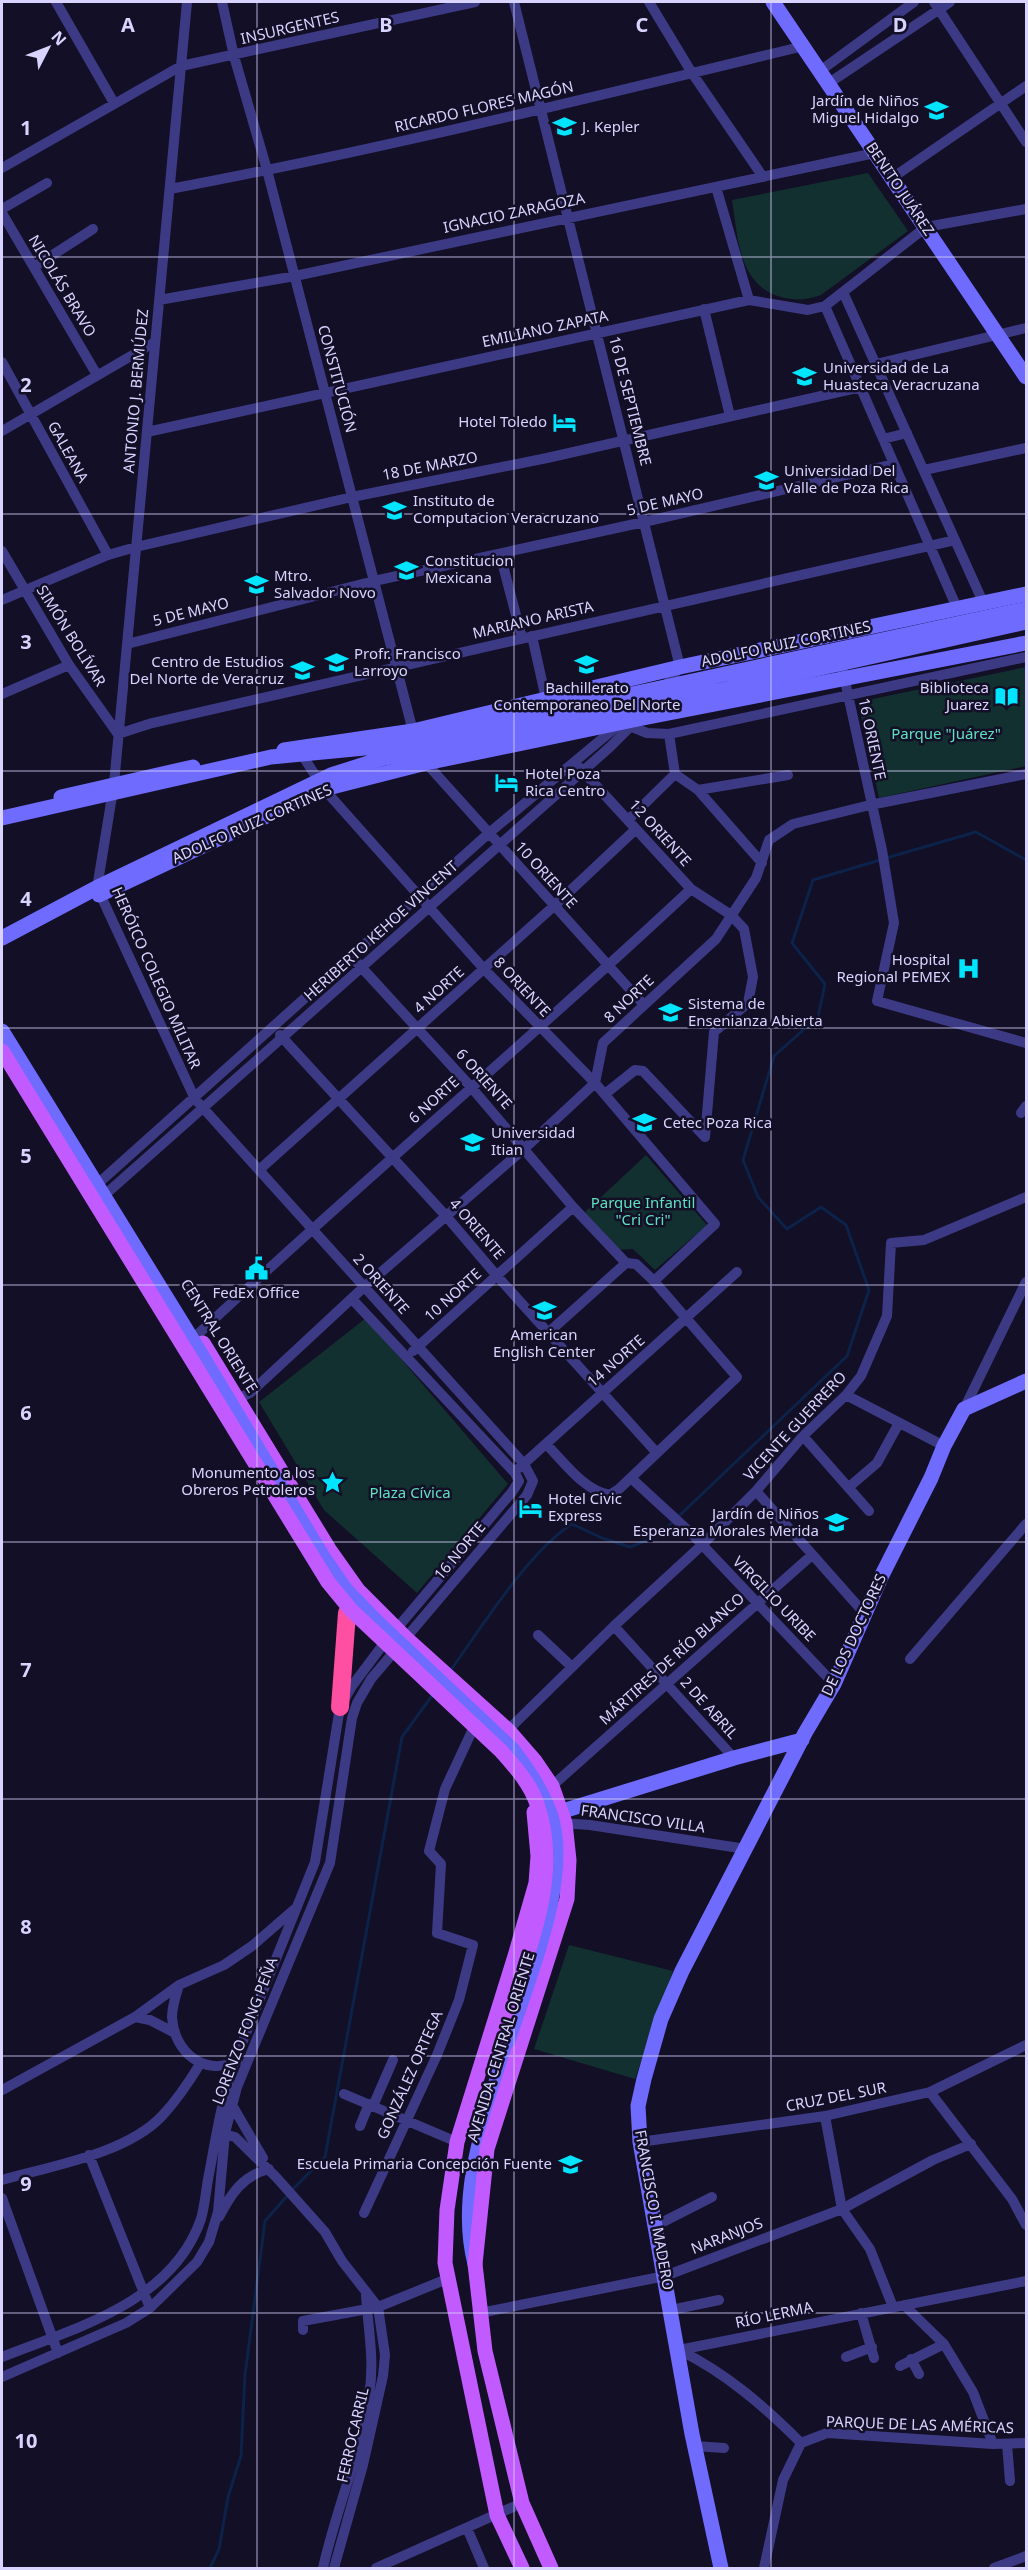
<svg xmlns="http://www.w3.org/2000/svg" width="1028" height="2570" viewBox="0 0 1028 2570" font-family="'Noto Sans',sans-serif">
	<style>
		.green { fill: #12302f }
		.lines { fill: none; stroke-linecap: round; stroke-linejoin: round }
		.stream { stroke: #0c2248; stroke-width: 3 }
		.street { stroke: #3d3a85; stroke-width: 10 }
		.secondary { stroke: #6f6bff; stroke-width: 15 }
		.primary { stroke: #c25bff; stroke-width: 15 }
		.highway { stroke: #ff4fa3; stroke-width: 18 }
		.secondary-bridge { stroke: #6f6bff; stroke-width: 15 }
		.primary-bridge { stroke: #c25bff; stroke-width: 15 }
		.grid { fill: none; stroke: #d9d4ff; stroke-width: 1.5; stroke-opacity: 0.55 }
		.labels { text-anchor: middle; stroke-width: 5; stroke-linejoin: round; paint-order: stroke }
		.street-label { font-size: 15px; fill: #d9d4ff; stroke: #130f26 }
		.poi-label { font-size: 15px; fill: #d9d4ff; stroke: #130f26; text-anchor: start }
		.park-label { font-size: 15px; fill: #5fe0c0; stroke: #130f26 }
		.grid-label { font-size: 20px; text-anchor: middle; font-weight: bold; fill: #d9d4ff; stroke: #130f26; stroke-width: 5; stroke-linejoin: round; paint-order: stroke }
	</style>
	<rect width="100%" height="100%" fill="#130f26"/>
	<path class="green" d="M868,173l40,58 -87,64c-14,5 -26,6 -40,2 -43,-12 -43,-60 -49,-97z
		M1026,667v99l-147,32 -21,-96z
		M646,1155l61,70 -52,45 -22,-21 -19,1 -29,-38z
		M366,1318l142,166 -91,109 -93,-83 -65,-108z
		M569,1945l104,26 -38,108 -101,-30z"/>
	<g class="lines">
		<path class="stream" d="M886,858l90,-26 50,28
			M450,1671c32,-44 78,-119 122,-147l30,14 28,9 28,-11 189,-180 22,-66 -23,-65 -25,-18 -34,22 -29,-32 -15,-37 31,-104 44,-39 7,-33 -33,-41 21,-63 67,-20
			M292,2190l33,-33 77,-420 32,-44
			M210,2568l9,-19 9,-52 13,-41 4,-81 20,-154 23,-26"/>
		<path class="street" d="M56,2l58,101
			M222,2l12,54 33,114 147,565
			M514,2l166,665 -17,22
			M649,2l43,71 71,104
			M934,2l92,140
			M820,71l94,-69
			M829,83l121,-81
			M2,168l179,-102 294,-64
			M892,178l134,-92
			M716,187l33,113
			M170,189c213,-40 423,-92 634,-143
			M2,209l45,-26
			M2,213l95,162
			M34,267l59,-38
			M843,292l140,310
			M159,300l136,-24 580,-123
			M825,306l132,302
			M704,309l26,107
			M2,362l106,193
			M876,364l150,-36
			M2,431l153,-89
			M147,432l602,-132 59,10 17,-4 101,-79 100,-18
			M883,439l24,-6
			M924,470l102,-22
			M2,551l67,114 49,69 34,-11 803,-183
			M500,554l22,84
			M2,600l106,-45 28,-8 216,-50 195,-39 314,-71
			M532,636l14,63
			M127,644l247,-63 270,-59 250,-58
			M843,672l39,178 12,73 -17,78 149,42
			M2,694l67,-29
			M627,725l20,8 22,1 357,-77
			M669,734l6,40 23,16 64,73
			M299,750l25,39 160,180 111,114 120,141 -61,57
			M424,758l2,5 218,242
			M579,767l112,122 40,26 13,14 9,48 -5,26 -34,29 -9,105
			M698,790l90,-15
			M628,820l47,-46
			M352,957l119,130 102,120 53,56 10,1 18,17 83,96 -118,112 -9,6c-26,-4 -46,-33 -64,-51
			M280,1035l166,181 51,60 159,176
			M605,1094l30,-24 8,1 62,66
			M1021,1113l5,-7
			M259,1170l295,-264 82,-77
			M92,1189l397,-356 132,-110
			M99,1200l511,-453 28,-28
			M549,1332l77,-69
			M197,1335c162,-152 332,-294 494,-446
			M413,1351l160,-144
			M846,1395l98,51
			M233,1401l17,-8 114,-106 161,-139 70,-65 8,-40 113,-104 40,-61 13,-38 24,-16 77,-19 156,-31
			M964,1409l62,-127
			M803,1436l66,75
			M519,1468l218,-196
			M631,1478l61,56 142,150
			M849,1487l28,-24 22,-40
			M756,1491l109,123
			M614,1626l120,132
			M538,1635l34,32
			M910,1659l116,-135
			M508,1730l106,-104 88,-81 54,-54 47,-55 43,-41 15,-19 26,-60 4,-73 33,-3 102,-43
			M552,1786l260,-231
			M560,1823l30,2 156,24
			M179,1985c-3,10 -7,21 -7,32 2,35 32,60 65,44
			M135,2017l15,3 25,13
			M2,2090l133,-73 44,-32 45,-20 28,-19 45,-39
			M930,2092l82,107 14,26
			M344,2094l113,48
			M232,2105l31,53
			M373,2106l20,-46
			M825,2116l17,93 28,40 23,58
			M360,2126l9,-22
			M220,2133l15,4 41,40 49,55 17,29 36,46 7,48 -2,21 -20,89 -29,103
			M640,2142l185,-26 105,-24 96,-47
			M89,2155l61,153
			M2,2180c49,-14 124,-26 160,-64 15,-16 27,-34 38,-52
			M2,2198l56,155
			M364,2213l73,-158 22,-55 14,-55 -36,-12 4,-69 -12,-13 16,-62 27,-58
			M219,2217c12,-23 23,-41 50,-48
			M657,2225l55,-28
			M904,2305l40,39 29,48 20,52
			M671,2310l48,-10
			M480,2313l185,-37 177,-67 91,-49 38,-16
			M861,2313l13,45
			M303,2330v-9l75,-14 69,-28
			M679,2350l347,-69
			M679,2350c47,23 85,56 122,93
			M2,2357c73,-29 170,-54 199,-138 4,-14 5,-30 8,-45 7,-37 13,-75 25,-111l81,-201 25,-155 12,-21 30,-40 130,-154 7,-11 -4,-8 -163,-174
			M846,2357l26,-10
			M911,2359l8,15
			M900,2366l44,-22
			M2,2377l124,-54 24,-15 47,-46 12,-20 9,-30 7,-79 12,-46 93,-224 22,-145 5,-15 14,-24 156,-184 6,-14 -9,-17 -329,-365 -95,-205 -2,-12 16,-98 73,-782
			M1007,2444l3,37
			M695,2446l29,2
			M467,2528l17,40
			M323,2568c13,-58 37,-113 46,-173 6,-34 -1,-66 -3,-100
			M376,2568l146,-65
			M764,2568l19,-88 18,-37 26,-10 166,11 33,-1
			M994,2568l32,-12"/>
		<path class="secondary" d="M773,2l253,375
			M284,750l129,-19 267,-64 346,-73
			M61,797l132,-30
			M99,895l225,-106 102,-26 212,-44 388,-76
			M548,1812l15,-1 171,-53 68,-18
			M475,2264c-19,-73 14,-153 33,-223
			M721,2568l-29,-134 -52,-292 -2,-36 6,-27 17,-60 21,-48 123,-238 29,-49 48,-109 49,-97 13,-32 20,-37 62,-28"/>
		<path class="primary" d="M203,1343l126,206 29,41 48,48 102,92 27,31 17,25 13,37 4,37 -2,39 -80,250 -12,115 10,87 37,152 29,65
			M522,2568l-25,-53 -52,-252 2,-53 10,-68 58,-186 21,-73 2,-27 -4,-44"/>
		<path class="highway" d="M340,1707l7,-94"/>
		<path class="secondary-bridge" d="M2,818l269,-61 125,-12 630,-136
			M2,938l98,-52 231,-111 50,-16 341,-69 304,-68
			M2,1031l185,300 136,226 23,33 30,31 137,129c15,20 28,39 37,63 22,65 -22,165 -42,228"/>
		<path class="primary-bridge" d="M2,1051l326,531 23,28 150,141c14,16 29,32 36,53 27,77 -14,159 -39,233"/>
	</g>
	<path class="grid" d="M257,2v2566M514,2v2566M771,2v2566M2,257h1024M2,514h1024M2,771h1024M2,1028h1024M2,1285h1024M2,1542h1024M2,1799h1024M2,2056h1024M2,2313h1024"/>
	<defs>
		<symbol id="school-bare" viewBox="-9 -9 18 18"><path d="M0-5L7-2L0 1L-7-2ZM-4 1L0 2.5L4 1V4Q0 6-4 4Z" fill="#00e5ff" stroke="#130f26" stroke-width="2.5" paint-order="stroke"/></symbol>
		<symbol id="university-bare" viewBox="-9 -9 18 18"><path d="M0-5L7-2L0 1L-7-2ZM-4 1L0 2.5L4 1V4Q0 6-4 4Z" fill="#00e5ff" stroke="#130f26" stroke-width="2.5" paint-order="stroke"/></symbol>
		<symbol id="hotel-bare" viewBox="-9 -9 18 18"><path d="M-6-4.5h1.5V1H6V5H4.5V3h-9V5H-6ZM-4 0a1.8 1.8 0 1 1 3.6 0ZM.5 0V-2.5h3Q6-2.5 6 0Z" fill="#00e5ff" stroke="#130f26" stroke-width="2.5" paint-order="stroke"/></symbol>
		<symbol id="library-bare" viewBox="-9 -9 18 18"><path d="M-6-4Q-3-5.5-.7-3.5V5Q-3 3-6 4ZM6-4Q3-5.5 .7-3.5V5Q3 3 6 4Z" fill="#00e5ff" stroke="#130f26" stroke-width="2.5" paint-order="stroke"/></symbol>
		<symbol id="hospital-bare" viewBox="-9 -9 18 18"><path d="M-5-5h3v3.5h4V-5h3V5h-3V1.5h-4V5h-3Z" fill="#00e5ff" stroke="#130f26" stroke-width="2.5" paint-order="stroke"/></symbol>
		<symbol id="civic-bare" viewBox="-9 -9 18 18"><path d="M-.6-6.5H3V-4.5H.6V-3L4-1V1h2V6H-6V1h2V-1L-.6-3ZM-1.2 2.5V6h2.4V2.5Z" fill="#00e5ff" stroke="#130f26" stroke-width="2.5" paint-order="stroke"/></symbol>
		<symbol id="sight-bare" viewBox="-9 -9 18 18"><path d="M0-6L1.8-2.2L6-1.7L2.9 1.2L3.7 5.4L0 3.3L-3.7 5.4L-2.9 1.2L-6-1.7L-1.8-2.2Z" fill="#00e5ff" stroke="#130f26" stroke-width="2.5" paint-order="stroke"/></symbol>
	</defs>
	<g fill-rule="evenodd">
		<use href="#school-bare" x="920" y="94" width="33" height="33"/>
		<use href="#school-bare" x="548" y="110" width="33" height="33"/>
		<use href="#university-bare" x="788" y="360" width="33" height="33"/>
		<use href="#hotel-bare" x="548" y="406" width="33" height="33"/>
		<use href="#university-bare" x="750" y="464" width="33" height="33"/>
		<use href="#university-bare" x="378" y="494" width="33" height="33"/>
		<use href="#university-bare" x="390" y="554" width="33" height="33"/>
		<use href="#university-bare" x="240" y="568" width="33" height="33"/>
		<use href="#university-bare" x="320" y="646" width="33" height="33"/>
		<use href="#university-bare" x="570" y="648" width="33" height="33"/>
		<use href="#university-bare" x="286" y="654" width="33" height="33"/>
		<use href="#library-bare" x="990" y="680" width="33" height="33"/>
		<use href="#hotel-bare" x="490" y="766" width="33" height="33"/>
		<use href="#hospital-bare" x="952" y="952" width="33" height="33"/>
		<use href="#university-bare" x="654" y="996" width="33" height="33"/>
		<use href="#university-bare" x="628" y="1106" width="33" height="33"/>
		<use href="#university-bare" x="456" y="1126" width="33" height="33"/>
		<use href="#civic-bare" x="240" y="1252" width="33" height="33"/>
		<use href="#university-bare" x="528" y="1294" width="33" height="33"/>
		<use href="#sight-bare" x="316" y="1466" width="33" height="33"/>
		<use href="#hotel-bare" x="514" y="1492" width="33" height="33"/>
		<use href="#school-bare" x="820" y="1506" width="33" height="33"/>
		<use href="#school-bare" x="554" y="2148" width="33" height="33"/>
	</g>
	<g class="labels">
		<g class="street-label">
			<text transform="translate(290 28) rotate(-13)" y="5">INSURGENTES</text>
			<text transform="translate(484 107) rotate(-13)" y="5">RICARDO FLORES MAGÓN</text>
			<text transform="translate(900 189) rotate(56)" y="5">BENITO JUÁREZ</text>
			<text transform="translate(514 213) rotate(-12)" y="5">IGNACIO ZARAGOZA</text>
			<text transform="translate(62 286) rotate(59)" y="5">NICOLÁS BRAVO</text>
			<text transform="translate(545 329) rotate(-12)" y="5">EMILIANO ZAPATA</text>
			<text transform="translate(337 379) rotate(75)" y="5">CONSTITUCIÓN</text>
			<text transform="translate(136 391) rotate(-85)" y="5">ANTONIO J. BERMÚDEZ</text>
			<text transform="translate(630 401) rotate(76)" y="5">16 DE SEPTIEMBRE</text>
			<text transform="translate(68 452) rotate(61)" y="5">GALEANA</text>
			<text transform="translate(430 466) rotate(-11)" y="5">18 DE MARZO</text>
			<text transform="translate(665 502) rotate(-13)" y="5">5 DE MAYO</text>
			<text transform="translate(191 612) rotate(-14)" y="5">5 DE MAYO</text>
			<text transform="translate(533 620) rotate(-13)" y="5">MARIANO ARISTA</text>
			<text transform="translate(71 636) rotate(58)" y="5">SIMÓN BOLÍVAR</text>
			<text transform="translate(786 644) rotate(-12)" y="5">ADOLFO RUIZ CORTINES</text>
			<text transform="translate(872 739) rotate(78)" y="5">16 ORIENTE</text>
			<text transform="translate(252 824) rotate(-24)" y="5">ADOLFO RUIZ CORTINES</text>
			<text transform="translate(660 833) rotate(48)" y="5">12 ORIENTE</text>
			<text transform="translate(546 875) rotate(48)" y="5">10 ORIENTE</text>
			<text transform="translate(381 931) rotate(-42)" y="5">HERIBERTO KEHOE VINCENT</text>
			<text transform="translate(156 978) rotate(66)" y="5">HERÓICO COLEGIO MILITAR</text>
			<text transform="translate(522 987) rotate(47)" y="5">8 ORIENTE</text>
			<text transform="translate(439 990) rotate(-42)" y="5">4 NORTE</text>
			<text transform="translate(629 999) rotate(-43)" y="5">8 NORTE</text>
			<text transform="translate(484 1079) rotate(48)" y="5">6 ORIENTE</text>
			<text transform="translate(434 1100) rotate(-42)" y="5">6 NORTE</text>
			<text transform="translate(477 1229) rotate(49)" y="5">4 ORIENTE</text>
			<text transform="translate(381 1284) rotate(48)" y="5">2 ORIENTE</text>
			<text transform="translate(453 1295) rotate(-42)" y="5">10 NORTE</text>
			<text transform="translate(219 1336) rotate(58)" y="5">CENTRAL ORIENTE</text>
			<text transform="translate(616 1361) rotate(-41)" y="5">14 NORTE</text>
			<text transform="translate(795 1426) rotate(-47)" y="5">VICENTE GUERRERO</text>
			<text transform="translate(460 1551) rotate(-50)" y="5">16 NORTE</text>
			<text transform="translate(774 1599) rotate(46)" y="5">VIRGILIO URIBE</text>
			<text transform="translate(854 1635) rotate(-65)" y="5">DE LOS DOCTORES</text>
			<text transform="translate(672 1659) rotate(-42)" y="5">MÁRTIRES DE RÍO BLANCO</text>
			<text transform="translate(709 1708) rotate(48)" y="5">2 DE ABRIL</text>
			<text transform="translate(643 1819) rotate(8)" y="5">FRANCISCO VILLA</text>
			<text transform="translate(245 2031) rotate(-69)" y="5">LORENZO FONG PEÑA</text>
			<text transform="translate(501 2047) rotate(-73)" y="5">AVENIDA CENTRAL ORIENTE</text>
			<text transform="translate(410 2075) rotate(-66)" y="5">GONZÁLEZ ORTEGA</text>
			<text transform="translate(836 2097) rotate(-11)" y="5">CRUZ DEL SUR</text>
			<text transform="translate(654 2210) rotate(80)" y="5">FRANCISCO I. MADERO</text>
			<text transform="translate(727 2236) rotate(-21)" y="5">NARANJOS</text>
			<text transform="translate(774 2315) rotate(-12)" y="5">RÍO LERMA</text>
			<text transform="translate(920 2425) rotate(2)" y="5">PARQUE DE LAS AMÉRICAS</text>
			<text transform="translate(353 2435) rotate(-77)" y="5">FERROCARRIL</text>
		</g>
		<g class="poi-label">
			<text x="919" y="106" text-anchor="end">Jardín de Niños<tspan x="919" dy="17">Miguel Hidalgo</tspan></text>
			<text x="582" y="132">J. Kepler</text>
			<text x="823" y="373">Universidad de La<tspan x="823" dy="17">Huasteca Veracruzana</tspan></text>
			<text x="547" y="427" text-anchor="end">Hotel Toledo</text>
			<text x="784" y="476">Universidad Del<tspan x="784" dy="17">Valle de Poza Rica</tspan></text>
			<text x="413" y="506">Instituto de<tspan x="413" dy="17">Computacion Veracruzano</tspan></text>
			<text x="425" y="566">Constitucion<tspan x="425" dy="17">Mexicana</tspan></text>
			<text x="274" y="581">Mtro.<tspan x="274" dy="17">Salvador Novo</tspan></text>
			<text x="354" y="659">Profr. Francisco<tspan x="354" dy="17">Larroyo</tspan></text>
			<text x="284" y="667" text-anchor="end">Centro de Estudios<tspan x="284" dy="17">Del Norte de Veracruz</tspan></text>
			<text x="587" y="693" text-anchor="middle">Bachillerato<tspan x="587" dy="17">Contemporaneo Del Norte</tspan></text>
			<text x="989" y="693" text-anchor="end">Biblioteca<tspan x="989" dy="17">Juarez</tspan></text>
			<text x="525" y="779">Hotel Poza<tspan x="525" dy="17">Rica Centro</tspan></text>
			<text x="950" y="965" text-anchor="end">Hospital<tspan x="950" dy="17">Regional PEMEX</tspan></text>
			<text x="688" y="1009">Sistema de<tspan x="688" dy="17">Ensenianza Abierta</tspan></text>
			<text x="663" y="1128">Cetec Poza Rica</text>
			<text x="491" y="1138">Universidad<tspan x="491" dy="17">Itian</tspan></text>
			<text x="256" y="1298" text-anchor="middle">FedEx Office</text>
			<text x="544" y="1340" text-anchor="middle">American<tspan x="544" dy="17">English Center</tspan></text>
			<text x="315" y="1478" text-anchor="end">Monumento a los<tspan x="315" dy="17">Obreros Petroleros</tspan></text>
			<text x="548" y="1504">Hotel Civic<tspan x="548" dy="17">Express</tspan></text>
			<text x="819" y="1519" text-anchor="end">Jardín de Niños<tspan x="819" dy="17">Esperanza Morales Merida</tspan></text>
			<text x="552" y="2169" text-anchor="end">Escuela Primaria Concepción Fuente</text>
		</g>
		<g class="park-label">
			<text x="946" y="739">Parque "Juárez"</text>
			<text x="643" y="1208">Parque Infantil<tspan x="643" dy="17">"Cri Cri"</tspan></text>
			<text x="410" y="1498">Plaza Cívica</text>
		</g>
	</g>
	<g class="grid-label">
		<text x="128" y="32">A</text>
		<text x="386" y="32">B</text>
		<text x="642" y="32">C</text>
		<text x="900" y="32">D</text>
		<text x="26" y="135">1</text>
		<text x="26" y="392">2</text>
		<text x="26" y="649">3</text>
		<text x="26" y="906">4</text>
		<text x="26" y="1163">5</text>
		<text x="26" y="1420">6</text>
		<text x="26" y="1677">7</text>
		<text x="26" y="1934">8</text>
		<text x="26" y="2191">9</text>
		<text x="26" y="2448">10</text>
	</g>
	<rect width="1028" height="2570" fill="none" stroke="#d9d4ff" stroke-width="6"/>
	<g transform="translate(48 48) rotate(48)" stroke="#130f26" stroke-width="4.5" paint-order="stroke">
	<path d="M0-4.5L10 22L0 15L-10 22Z" fill="#d9d4ff"/>
	<text y="-9" font-size="16" font-weight="bold" text-anchor="middle" fill="#d9d4ff">N</text>
	</g>
</svg>
